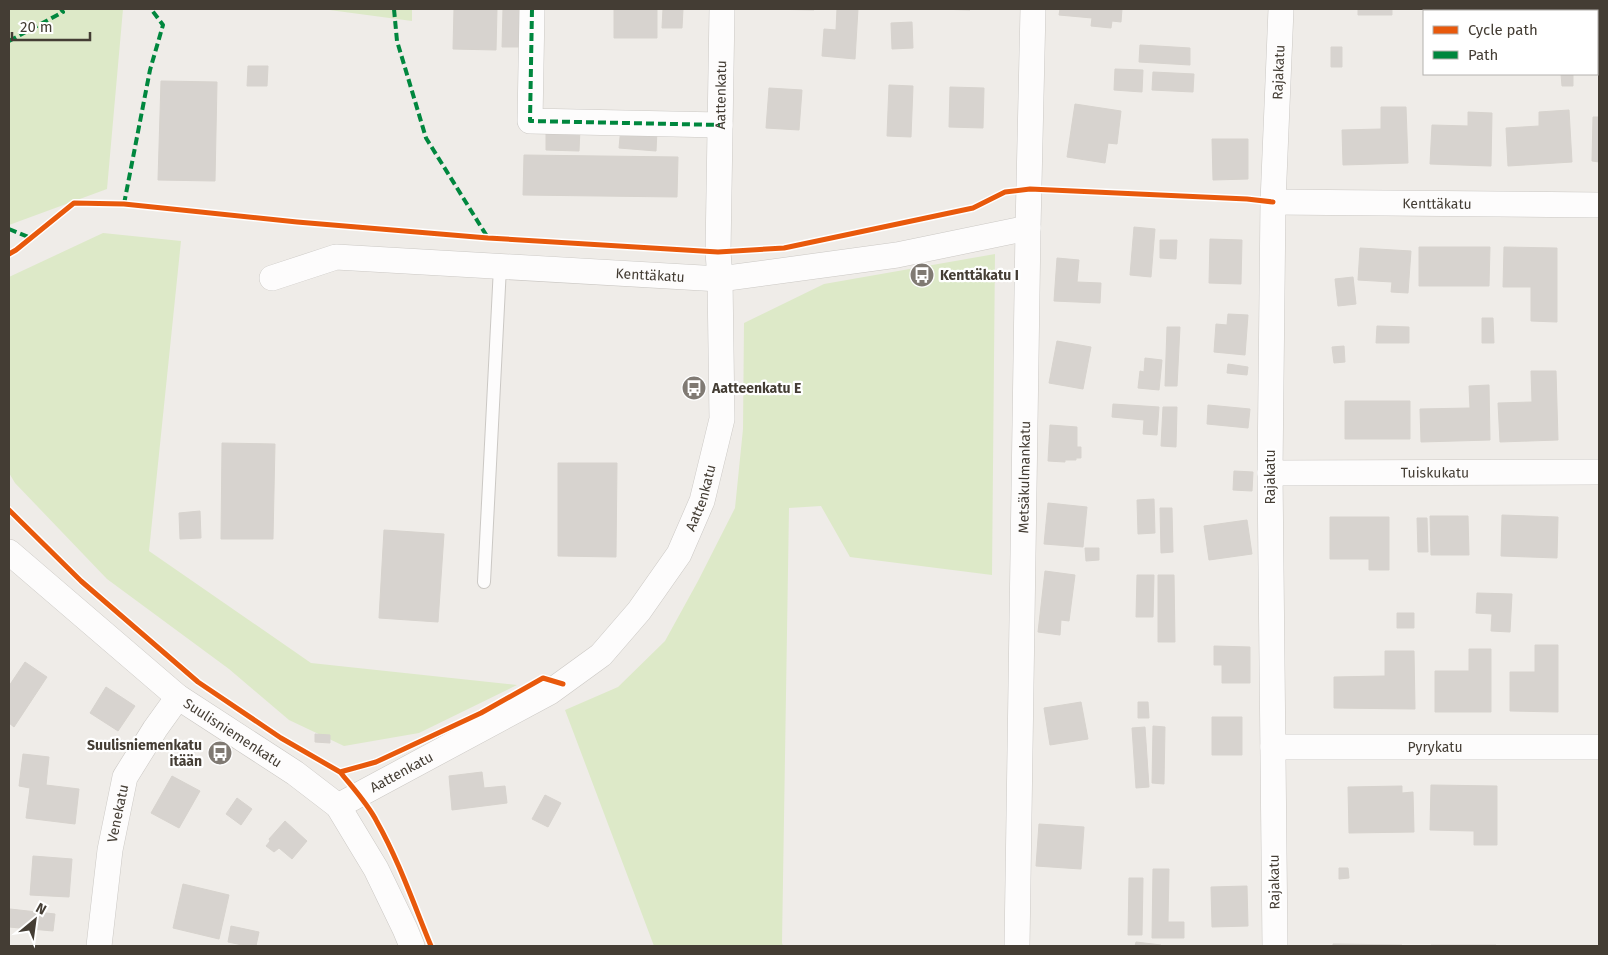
<svg xmlns="http://www.w3.org/2000/svg" width="1608" height="955" viewBox="0 0 1608 955" font-family="'Fira Sans',sans-serif">
	<style>
		.green { fill: #dde9c8 }
		.building { fill: #d7d3cf; stroke: #d7d3ce }
		.lines { fill: none; stroke-linecap: round; stroke-linejoin: round }
		.lane-casing { stroke: #cbc8c4; stroke-width: 14 }
		.street-casing { stroke: #cbc8c4; stroke-width: 26 }
		.lane { stroke: #fdfcfc; stroke-width: 12 }
		.street { stroke: #fdfcfc; stroke-width: 25 }
		.quiet { stroke: #00873e; stroke-width: 4; stroke-dasharray: 8 4; stroke-linecap: butt }
		.cycleway-casing { stroke: #fff; stroke-width: 8 }
		.cycleway { stroke: #e8590c; stroke-width: 5 }
		.labels { text-anchor: middle; stroke-width: 4.5; stroke-linejoin: round; paint-order: stroke }
		.street-label { font-size: 14px; fill: #443d34; stroke: #fff }
		.poi-label { font-size: 14px; font-weight: bold; fill: #443d34; stroke: #fff; text-anchor: start }
	</style>
	<rect width="100%" height="100%" fill="#efece8"/>
	<path class="green" d="M9,9h114l-16,180 -98,36z
		M322,9h90v12z
		M103,233l78,8 -32,310 162,112 206,22 -98,48 -75,13 -55,-26 -60,-51 -122,-90 -92,-96 -6,-10v-196z
		M995,254l-3,321 -142,-18 -29,-51 -32,2 -7,435 1,3h-129l-89,-236 53,-23 47,-46 33,-60 37,-73 8,-79 1,-106 80,-39z"/>
	<path class="building" d="M454,9h43l-1,41 -43,-1z
		M503,9h19l-1,38h-19z
		M614,9h43v29h-43z
		M663,9h20l-1,19h-20z
		M768,9h46v1z
		M837,9h21l-3,50 -33,-3 2,-27 12,1z
		M937,9h33v1z
		M1060,9h62l-1,13 -9,-1 -1,7 -20,-2 1,-8 -33,-3z
		M1358,9h34v6h-34z
		M912,22l1,26 -21,1 -1,-26z
		M1140,45l50,3v17l-51,-3z
		M1331,47h11v20h-11z
		M248,66h20l-1,20h-20z
		M1115,69l28,1 -1,22 -28,-2z
		M1153,72l41,2 -1,18 -41,-2z
		M1561,74h12v12h-11z
		M161,81l56,1 -2,99 -57,-1z
		M889,85l24,1 -2,51 -24,-1z
		M950,87l34,1 -1,40 -34,-1z
		M769,88l33,2 -3,40 -33,-2z
		M1075,104l46,7 -4,33 -9,-1 -3,20 -38,-6z
		M1381,107h25l2,56 -65,2 -1,-35 39,-1z
		M1569,110l3,52 -64,4 -2,-38 33,-2v-14z
		M1468,112l24,1 -1,53 -61,-2 2,-39 36,1z
		M1593,117h6v45l-7,-1z
		M546,127l34,1 -1,23 -33,-1z
		M621,127l36,3 -1,21 -37,-3z
		M1212,139h36v40l-35,1z
		M524,155l154,2 -1,40 -154,-2z
		M1134,227l21,2 -4,48 -21,-2z
		M1210,239l32,1 -1,44 -32,-1z
		M1160,240h17l-1,19 -16,-1z
		M1419,247h71l-1,39h-70z
		M1504,247l53,1v74l-26,-1v-34h-28z
		M1360,248l51,3 -3,42 -17,-1 1,-10 -34,-2z
		M1057,258l22,2 -2,22 24,1 -1,20 -46,-2z
		M1353,277l3,27 -18,2 -3,-27z
		M1228,314l20,1 -3,40 -31,-3 2,-28 11,1z
		M1482,318h11l1,25h-12z
		M1377,326l32,1v16h-33z
		M1167,327h13l-3,59h-12z
		M1057,341l34,6 -8,42 -34,-6z
		M1344,346l1,16 -11,1 -2,-16z
		M1145,358l17,2 -3,30 -21,-2 2,-17 4,1z
		M1228,364l20,3 -1,8 -20,-2z
		M1531,371h25l2,69 -58,2 -2,-39 34,-1z
		M1489,385l1,55 -69,2 -1,-33 50,-1 -1,-22z
		M1345,401h65v38h-65z
		M1113,404l46,3 -2,28 -14,-1 1,-14 -32,-3z
		M1208,405l42,4 -2,19 -41,-4z
		M1163,407h14l-1,40 -15,-1z
		M1050,425l27,2v20h4v11h-5v2h-11v2l-17,-1z
		M222,443l53,1 -2,95h-52z
		M558,463h59l-1,94 -58,-1z
		M1234,471l19,1 -1,19 -19,-1z
		M1154,499l1,34 -17,1 -1,-34z
		M1048,503l39,4 -4,40 -39,-3z
		M1160,508h12l1,44 -12,1z
		M200,511l1,27 -21,1 -1,-26z
		M1502,515l56,2 -1,41 -56,-2z
		M1430,516h38l1,39h-38z
		M1330,517h59v53h-20v-11h-39z
		M1417,518h10l1,34h-10z
		M1247,520l5,34 -43,6 -5,-34z
		M384,530l60,4 -6,88 -59,-4z
		M1085,548h14v12l-13,1z
		M1045,571l30,4 -6,46 -8,-1 -1,15 -22,-3z
		M1137,575h17l-1,42h-17z
		M1158,575h16l1,67h-17z
		M1477,593l35,1 -2,38 -19,-1 1,-17 -16,-1z
		M1397,613h17v15h-17z
		M1535,645h23v67l-48,-1v-39h25z
		M1214,646l36,1v36h-28v-18h-8z
		M1469,649h22v63h-56v-41h34z
		M1385,651h29l1,58 -81,-1v-31l51,-1z
		M25,662l22,15 -33,50 -5,-4v-37z
		M106,687l29,19 -17,25 -28,-18z
		M1081,702l7,37 -38,6 -6,-37z
		M1138,702h10l1,16h-11z
		M1212,717h30v38h-30z
		M1153,726l12,1 -1,57 -12,-1z
		M1145,727l4,60 -13,1 -4,-60z
		M315,734l15,1v8l-15,-1z
		M23,754l26,3 -3,28 33,4 -4,35 -49,-6 4,-30 -11,-2z
		M482,772l2,16 21,-2 2,17 -55,7 -3,-34z
		M172,776l28,15 -21,37 -28,-15z
		M1431,785l66,1v59h-23v-14l-44,-1z
		M1402,786v7l11,-1 1,40 -65,1 -1,-46z
		M545,795l16,8 -13,24 -16,-8z
		M237,798l15,11 -11,16 -15,-11z
		M285,821l22,20 -15,18 -13,-11 -5,4 -8,-6 4,-5 -1,-2z
		M1039,824l45,3 -3,42 -45,-3z
		M33,856l39,3 -3,38 -39,-2z
		M1339,868h9l1,10 -10,1z
		M1153,869h16l-1,53h16v16h-32z
		M1129,878h14l-1,57h-14z
		M183,884l46,11 -10,44 -46,-11z
		M1247,886l1,40 -36,1 -1,-40z
		M10,909l45,5 -2,17 -44,-4z
		M231,926l28,6 -3,14h-9l-19,-4z
		M1136,942l25,3v1h-26z
		M1333,944l69,1v1h-69z
		M1431,945h65v1h-65z"/>
	<g class="lines">
		<defs>
			<path id="lane" d="M484,582l16,-315"/>
			<g id="street">
				<path d="M532,9l-2,112 190,4"/>
				<path id="s1" d="M1273,202l326,3"/>
				<path id="s2" d="M272,278l64,-21 384,22 177,-24 131,-27"/>
				<path id="s3" d="M1270,473l329,-1"/>
				<path id="s4" d="M9,552l169,145 117,76 43,33 38,63 29,60 7,17"/>
				<path id="s5" d="M1273,747h326"/>
				<path id="s6" d="M338,806l212,-114 51,-37 38,-44 40,-57 23,-53 20,-82 -2,-140 -2,-27 4,-243"/>
				<path id="s7" d="M99,946l11,-96 15,-73 30,-48 23,-32"/>
				<path id="s8" d="M1017,946l11,-718 5,-219"/>
				<path id="s9" d="M1275,946l-5,-473 3,-271 8,-193"/>
			</g>
		</defs>
		<use href="#lane" class="lane-casing"/>
		<use href="#street" class="street-casing"/>
		<use href="#lane" class="lane"/>
		<use href="#street" class="street"/>
		<path class="quiet" d="M394,9l3,32 29,97 62,100
			M532,9l-2,112 190,4
			M9,41l54,-29 -2,-3
			M124,204l26,-134 13,-45 -12,-16
			M9,229l22,9"/>
		<defs>
			<path id="cycleway" d="M9,254l7,-4 58,-47 50,1 173,18 191,16 230,14 66,-4 189,-40 32,-16 25,-3 217,10 26,3
				M9,510l72,71 117,101 83,56 59,34 36,-10 105,-49 62,-35 20,6
				M340,772c13,16 28,32 37,50 22,39 37,83 54,124"/>
		</defs>
		<use href="#cycleway" class="cycleway-casing"/>
		<use href="#cycleway" class="cycleway"/>
	</g>
	<defs>
		<symbol id="bus-disc" viewBox="-11 -11 22 22"><circle r="9.5" fill="#807a73" stroke="#fff"/><path d="M-5-6H5V4H4V6H2V4H-2V6H-4V4H-5ZM-3.5-4V0h7V-4ZM-3.5 1.2v1.5H-2V1.2ZM2 1.2v1.5H3.5V1.2Z" fill="#fff"/></symbol>
	</defs>
	<g fill-rule="evenodd">
		<use href="#bus-disc" x="908" y="261" width="28" height="28"/>
		<use href="#bus-disc" x="680" y="374" width="28" height="28"/>
		<use href="#bus-disc" x="206" y="739" width="28" height="28"/>
	</g>
	<g class="labels">
		<g class="street-label">
			<text dy="5" stroke="none"><textPath href="#s9" startOffset="874">Rajakatu</textPath></text>
			<text dy="5" stroke="none"><textPath href="#s6" startOffset="898">Aattenkatu</textPath></text>
			<text dy="5" stroke="none"><textPath href="#s1" startOffset="164">Kenttäkatu</textPath></text>
			<text dy="5" stroke="none"><textPath href="#s2" startOffset="382">Kenttäkatu</textPath></text>
			<text dy="5" stroke="none"><textPath href="#s3" startOffset="165">Tuiskukatu</textPath></text>
			<text dy="5" stroke="none"><textPath href="#s8" startOffset="469">Metsäkulmankatu</textPath></text>
			<text transform="translate(1270 477) rotate(-90)" y="5">Rajakatu</text>
			<text dy="5" stroke="none"><textPath href="#s6" startOffset="492">Aattenkatu</textPath></text>
			<text dy="5" stroke="none"><textPath href="#s4" startOffset="288">Suulisniemenkatu</textPath></text>
			<text dy="5" stroke="none"><textPath href="#s5" startOffset="162">Pyrykatu</textPath></text>
			<text dy="5" stroke="none"><textPath href="#s6" startOffset="72">Aattenkatu</textPath></text>
			<text dy="5" stroke="none"><textPath href="#s7" startOffset="134">Venekatu</textPath></text>
			<text transform="translate(1274 882) rotate(-91)" y="5">Rajakatu</text>
		</g>
		<g class="poi-label">
			<text x="940" y="280">Kenttäkatu I</text>
			<text x="712" y="393">Aatteenkatu E</text>
			<text x="202" y="750" text-anchor="end">Suulisniemenkatu<tspan x="202" dy="16">itään</tspan></text>
		</g>
	</g>
	<rect width="1608" height="955" fill="none" stroke="#443d34" stroke-width="20"/>
	<rect x="1423" y="10" width="175" height="65" fill="#ffffff" stroke="#b4b1ae"/>
	<rect x="1433" y="26" width="25" height="8" fill="#e8590c" stroke="#b4b1ae"/>
	<text x="1468" y="35" font-size="15" fill="#443d34">Cycle path</text>
	<rect x="1433" y="51" width="25" height="8" fill="#00873e" stroke="#b4b1ae"/>
	<text x="1468" y="60" font-size="15" fill="#443d34">Path</text>
	<g transform="translate(35 920) rotate(29)" stroke="#ffffff" stroke-width="4" paint-order="stroke">
	<path d="M0-4L9 19L0 12L-9 19Z" fill="#443d34"/>
	<text y="-8" font-size="14" font-weight="bold" text-anchor="middle" fill="#443d34">N</text>
	</g>
	<path d="M12 32v8h78v-8" fill="none" stroke="#443d34" stroke-width="2.5"/>
	<text x="20" y="32" font-size="15" fill="#443d34" stroke="#ffffff" stroke-width="4" paint-order="stroke">20 m</text>
</svg>
